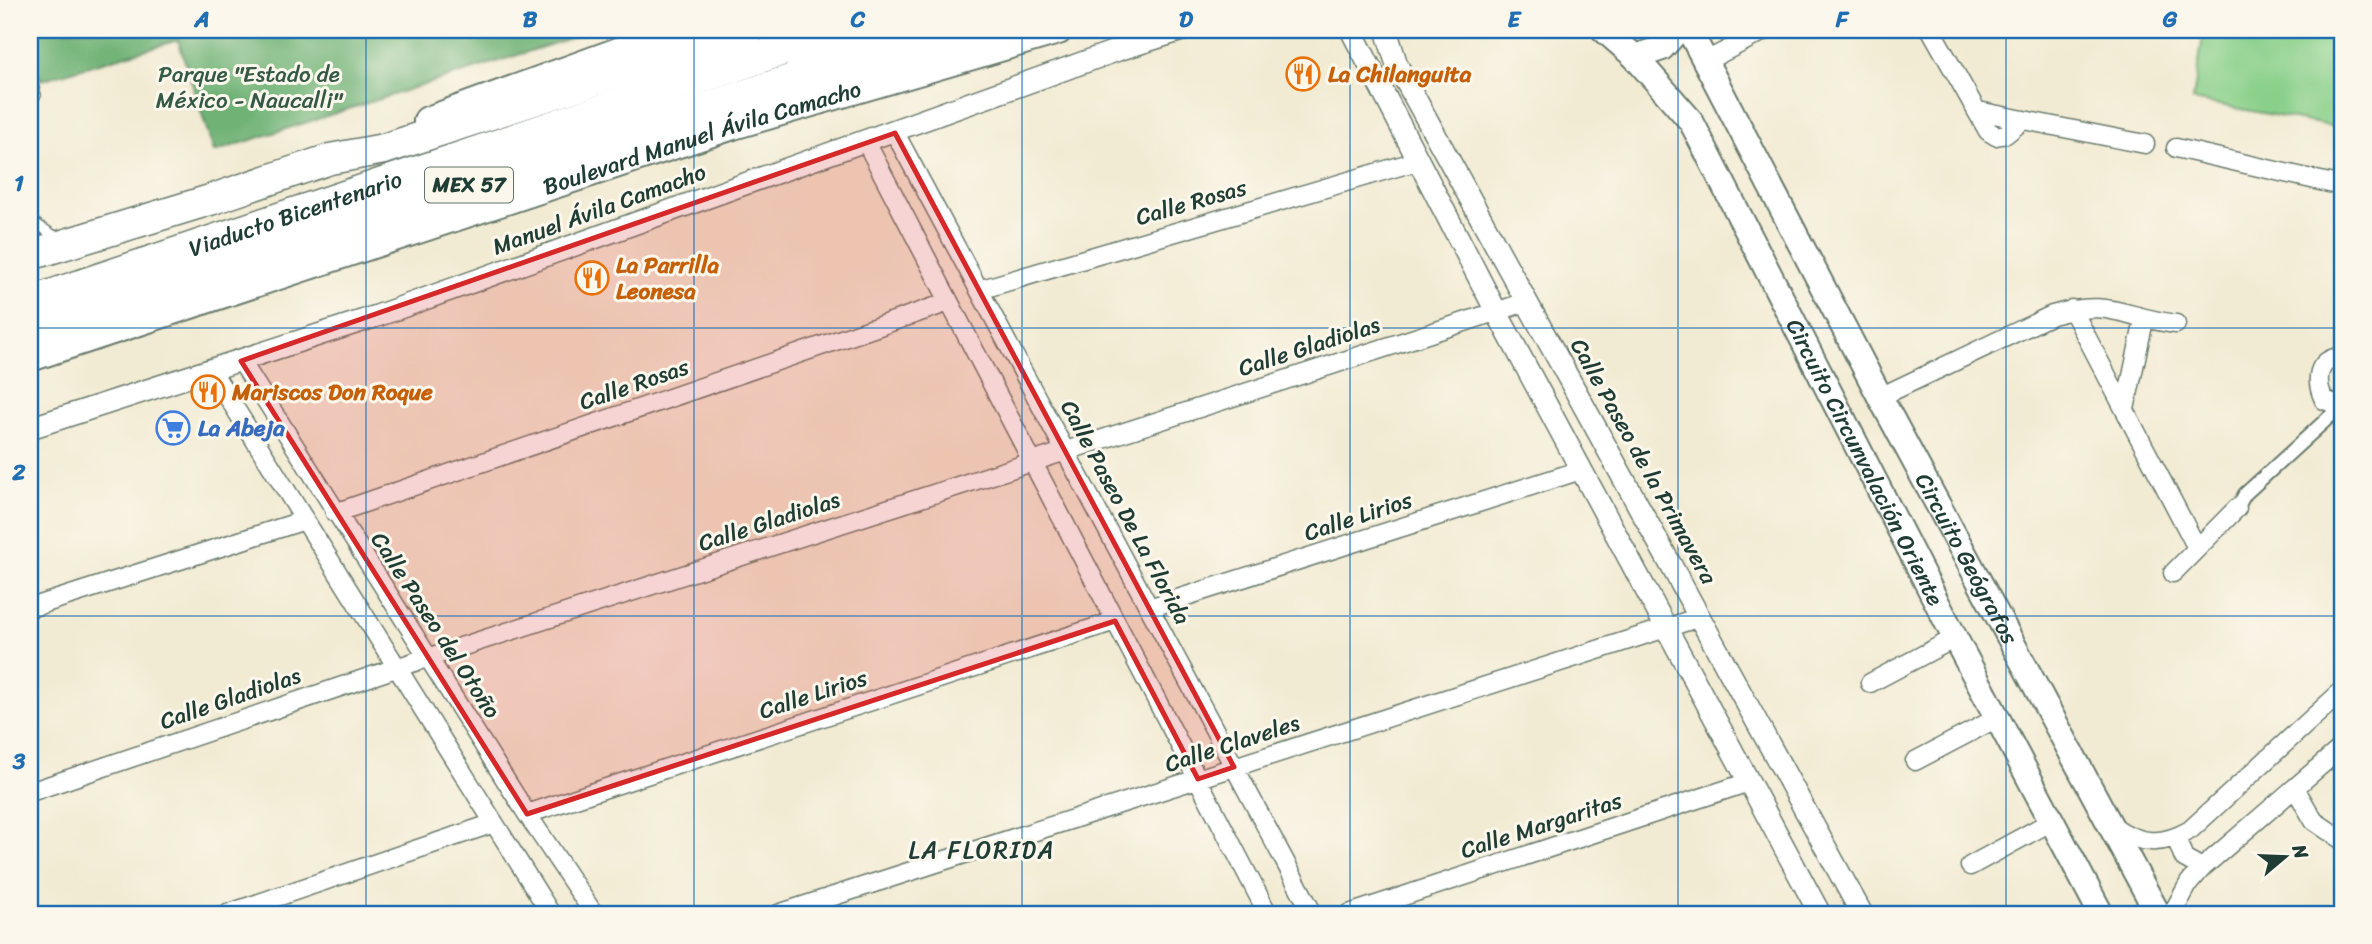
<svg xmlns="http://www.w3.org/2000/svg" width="2372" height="944" viewBox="0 0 2372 944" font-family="Sriracha,sans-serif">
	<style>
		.green { fill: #8ad08a; stroke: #54865f; stroke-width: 2 }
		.forest { fill: #6fb276; stroke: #477855; stroke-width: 2 }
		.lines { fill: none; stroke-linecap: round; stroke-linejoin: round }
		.service-casing { stroke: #697a6c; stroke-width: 12 }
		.pedestrian-casing { stroke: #697a6c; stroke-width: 16 }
		.minor-casing { stroke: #697a6c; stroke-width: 21 }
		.tertiary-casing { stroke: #697a6c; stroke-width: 24 }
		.secondary-casing { stroke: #697a6c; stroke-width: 28 }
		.primary-casing { stroke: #697a6c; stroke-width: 32 }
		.trunk-casing { stroke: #697a6c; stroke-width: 33 }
		.motorway-casing { stroke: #697a6c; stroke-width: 35 }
		.service { stroke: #fff; stroke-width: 9 }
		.pedestrian { stroke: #fff; stroke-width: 12 }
		.minor { stroke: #fff; stroke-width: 18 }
		.tertiary { stroke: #fff; stroke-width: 21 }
		.secondary { stroke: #fff; stroke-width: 24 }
		.primary { stroke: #fff; stroke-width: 28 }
		.trunk { stroke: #fff; stroke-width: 30 }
		.motorway { stroke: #fff; stroke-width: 32 }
		.marked { fill: #d62828; fill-opacity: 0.2; stroke: #d62828; stroke-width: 5; stroke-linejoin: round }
		.grid { fill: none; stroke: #1f6fb2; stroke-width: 2; stroke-opacity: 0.55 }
		.labels { text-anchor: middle; stroke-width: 6; stroke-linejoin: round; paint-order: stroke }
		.shield { fill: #fbf7ec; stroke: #61756b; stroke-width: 2 }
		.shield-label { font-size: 21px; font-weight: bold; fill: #1f3d34 }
		.park-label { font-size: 23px; fill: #345a45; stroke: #fbf7ec }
		.food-label { font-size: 23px; font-weight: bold; fill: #c56008; stroke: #fbf7ec; text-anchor: start }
		.street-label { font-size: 23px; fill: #1f3d34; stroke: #fbf7ec }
		.shop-label { font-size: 23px; font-weight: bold; fill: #366cbe; stroke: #fbf7ec; text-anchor: start }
		.neighbourhood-label { font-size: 24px; letter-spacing: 2px; fill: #1f3d34; stroke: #fbf7ec }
		.neatline { fill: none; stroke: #1f6fb2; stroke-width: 2.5 }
		.grid-label { font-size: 23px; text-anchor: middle; font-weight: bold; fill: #1f6fb2 }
	</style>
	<rect width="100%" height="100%" fill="#fbf7ec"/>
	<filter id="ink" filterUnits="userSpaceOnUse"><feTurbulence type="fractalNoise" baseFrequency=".0143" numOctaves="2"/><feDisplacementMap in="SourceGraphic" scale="14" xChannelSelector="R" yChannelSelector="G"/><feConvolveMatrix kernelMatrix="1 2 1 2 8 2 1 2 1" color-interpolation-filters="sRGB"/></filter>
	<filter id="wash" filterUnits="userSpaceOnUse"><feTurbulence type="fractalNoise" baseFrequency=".00686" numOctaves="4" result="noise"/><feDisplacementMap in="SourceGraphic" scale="28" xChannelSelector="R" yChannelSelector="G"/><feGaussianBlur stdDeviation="1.57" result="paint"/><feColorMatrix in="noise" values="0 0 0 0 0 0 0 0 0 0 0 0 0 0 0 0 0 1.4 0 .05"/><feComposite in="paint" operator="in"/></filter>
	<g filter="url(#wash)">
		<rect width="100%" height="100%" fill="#f2ebd3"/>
		<path class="green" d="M2204,30h138v98l-149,-28z"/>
		<path class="forest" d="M30,30h566l-382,122 -36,-112 -137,40 -11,-27z"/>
	</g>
	<g filter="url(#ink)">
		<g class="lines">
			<defs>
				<path id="service" d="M30,75l6,20 -6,2
					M30,220l28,18"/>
				<path id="pedestrian" d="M2237,508l8,-14 94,-86"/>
				<path id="minor" d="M1931,30l57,101 8,5 10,-2 17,-14
					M1706,61l60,-31
					M1978,111l167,33
					M895,133l418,781
					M866,142l402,772
					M2176,148l166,38
					M979,290l438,-129
					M2072,309l125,239
					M2342,357c-26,1 -27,24 -18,43l18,6
					M241,361l286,453 67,100
					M211,370l340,544
					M1880,397l172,-82c57,-17 70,2 124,9
					M2125,409l19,-89
					M335,513l614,-211
					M2173,573l64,-65
					M30,608l275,-88
					M1149,608l432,-138
					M1870,683l85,-45
					M1915,761l82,-43
					M2295,788l19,33 28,19
					M30,792l369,-125 1127,-365
					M527,814l588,-193
					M2113,826c26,19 49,20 77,4l152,-139
					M2176,838l8,20 18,10
					M1970,866l82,-45
					M227,914l267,-91
					M778,914l922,-297
					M1349,914l400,-132
					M2172,914l17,-31 13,-15 140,-121"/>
				<path id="tertiary" d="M1351,30l145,281 324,603
					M1386,30l11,35 465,849
					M30,428l347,-112 741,-266 64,-20"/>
				<g id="secondary">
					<path id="s1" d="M1604,30l31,27 56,64 264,517 146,276"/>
					<path id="s2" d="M1689,30l191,367 278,517"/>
					<path d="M1635,57l27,-9 16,-18"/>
				</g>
				<g id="primary">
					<path d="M428,121l251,-91"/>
					<path id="s3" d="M30,357l703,-232 325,-95"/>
				</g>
				<path id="trunk" d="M30,255l180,-55 120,-41 54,-10 365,-119
					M30,329l766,-251 107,-48"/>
				<g id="motorway">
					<path d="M796,78l95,-20 78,-28"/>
					<path id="s4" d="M30,303l810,-273"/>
				</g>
			</defs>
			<use href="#service" class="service-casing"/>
			<use href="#pedestrian" class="pedestrian-casing"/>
			<use href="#minor" class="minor-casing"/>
			<use href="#tertiary" class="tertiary-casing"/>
			<use href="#secondary" class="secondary-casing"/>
			<use href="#primary" class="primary-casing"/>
			<use href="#trunk" class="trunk-casing"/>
			<use href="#motorway" class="motorway-casing"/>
			<use href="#service" class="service"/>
			<use href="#pedestrian" class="pedestrian"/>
			<use href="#minor" class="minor"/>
			<use href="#tertiary" class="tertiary"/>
			<use href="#secondary" class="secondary"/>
			<use href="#primary" class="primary"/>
			<use href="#trunk" class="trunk"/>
			<use href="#motorway" class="motorway"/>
		</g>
	</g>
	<path class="marked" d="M895,133l339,634 -36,12 -83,-158 -588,193 -286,-453z"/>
	<path class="grid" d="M366,30v884M694,30v884M1022,30v884M1350,30v884M1678,30v884M2006,30v884M30,328h2312M30,616h2312"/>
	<defs>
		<symbol id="restaurant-ring" viewBox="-11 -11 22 22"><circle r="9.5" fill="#fbf7ec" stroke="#e8710a" stroke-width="1.5"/><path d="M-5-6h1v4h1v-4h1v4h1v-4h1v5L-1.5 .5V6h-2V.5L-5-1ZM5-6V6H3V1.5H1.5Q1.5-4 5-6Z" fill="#e8710a"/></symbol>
		<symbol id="supermarket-ring" viewBox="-11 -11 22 22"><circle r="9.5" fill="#fbf7ec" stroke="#3f7fe0" stroke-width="1.5"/><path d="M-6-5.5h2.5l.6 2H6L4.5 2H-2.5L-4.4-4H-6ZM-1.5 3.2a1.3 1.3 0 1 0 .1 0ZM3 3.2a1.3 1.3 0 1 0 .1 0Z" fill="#3f7fe0"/></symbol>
	</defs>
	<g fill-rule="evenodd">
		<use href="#restaurant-ring" x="1284" y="55" width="38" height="38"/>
		<use href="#restaurant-ring" x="573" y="259" width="38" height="38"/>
		<use href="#restaurant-ring" x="189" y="373" width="38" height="38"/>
		<use href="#supermarket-ring" x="154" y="409" width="38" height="38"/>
	</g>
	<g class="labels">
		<rect class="shield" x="425" y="167.5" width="88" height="35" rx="5"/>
		<g class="shield-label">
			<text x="469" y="192">MEX 57</text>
		</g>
		<g class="park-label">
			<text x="249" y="82">Parque "Estado de<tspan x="249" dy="26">México - Naucalli"</tspan></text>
		</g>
		<g class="food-label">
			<text x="1328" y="82">La Chilanguita</text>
			<text x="616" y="273">La Parrilla<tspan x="616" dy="26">Leonesa</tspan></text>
			<text x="232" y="400">Mariscos Don Roque</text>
		</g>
		<g class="street-label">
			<text dy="8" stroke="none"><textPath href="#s3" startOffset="707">Boulevard Manuel Ávila Camacho</textPath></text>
			<text transform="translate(1191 202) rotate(-16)" y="8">Calle Rosas</text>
			<text transform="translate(599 209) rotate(-20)" y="8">Manuel Ávila Camacho</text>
			<text dy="8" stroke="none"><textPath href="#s4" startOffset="280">Viaducto Bicentenario</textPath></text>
			<text transform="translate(1309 346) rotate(-18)" y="8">Calle Gladiolas</text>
			<text transform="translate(634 384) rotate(-19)" y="8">Calle Rosas</text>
			<text transform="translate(1644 461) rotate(61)" y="8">Calle Paseo de la Primavera</text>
			<text dy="8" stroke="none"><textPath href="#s1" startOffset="509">Circuito Circunvalación Oriente</textPath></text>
			<text transform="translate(1126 512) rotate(62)" y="8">Calle Paseo De La Florida</text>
			<text transform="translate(1358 516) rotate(-18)" y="8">Calle Lirios</text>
			<text transform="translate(769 521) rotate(-18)" y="8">Calle Gladiolas</text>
			<text dy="8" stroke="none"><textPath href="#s2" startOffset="597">Circuito Geógrafos</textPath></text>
			<text transform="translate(436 625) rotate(57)" y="8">Calle Paseo del Otoño</text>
			<text transform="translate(813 694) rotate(-18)" y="8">Calle Lirios</text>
			<text transform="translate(230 698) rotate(-19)" y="8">Calle Gladiolas</text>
			<text transform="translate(1232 743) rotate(-18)" y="8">Calle Claveles</text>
			<text transform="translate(1541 825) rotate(-18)" y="8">Calle Margaritas</text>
		</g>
		<g class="shop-label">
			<text x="198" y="436">La Abeja</text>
		</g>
		<g class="neighbourhood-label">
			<text x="982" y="858">LA FLORIDA</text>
		</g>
	</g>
	<rect width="2372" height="944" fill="none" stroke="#fbf7ec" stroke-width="77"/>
	<g transform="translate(2285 857) rotate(71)" stroke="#fbf7ec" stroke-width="5" paint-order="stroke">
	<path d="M0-5L12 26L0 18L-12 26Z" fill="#1f3d34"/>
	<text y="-10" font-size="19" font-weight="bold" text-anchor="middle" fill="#1f3d34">N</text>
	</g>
	<rect x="38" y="38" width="2296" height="868" class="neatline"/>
	<g class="grid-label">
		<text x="202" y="27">A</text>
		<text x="530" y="27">B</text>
		<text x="858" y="27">C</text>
		<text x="1186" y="27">D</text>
		<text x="1514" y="27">E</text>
		<text x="1842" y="27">F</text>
		<text x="2170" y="27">G</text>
		<text x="19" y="191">1</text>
		<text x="19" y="480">2</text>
		<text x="19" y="769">3</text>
	</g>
</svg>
